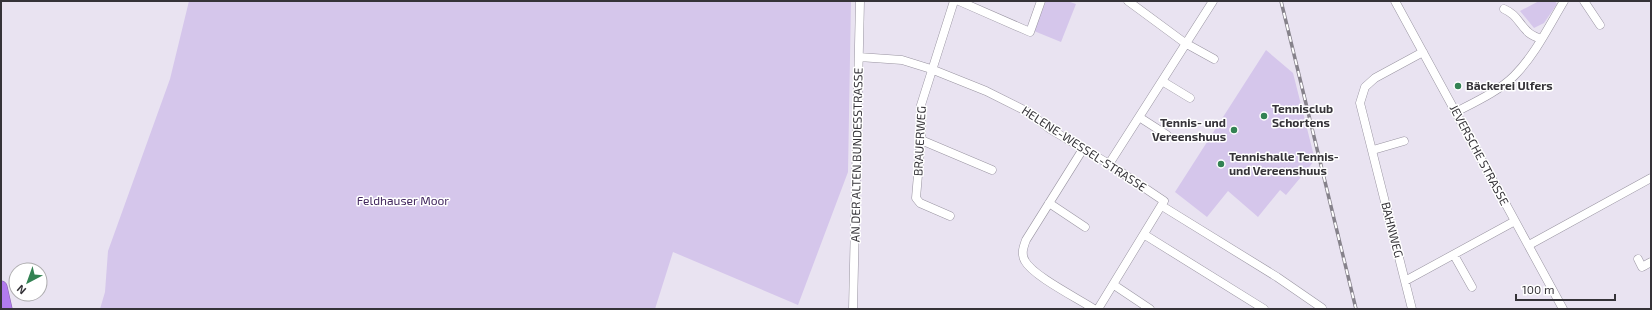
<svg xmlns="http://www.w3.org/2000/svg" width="1652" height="310" viewBox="0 0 1652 310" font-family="'Exo 2',sans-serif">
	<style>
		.green { fill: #d5c6eb }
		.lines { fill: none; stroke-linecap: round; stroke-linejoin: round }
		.minor-casing { stroke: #9994a1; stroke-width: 9 }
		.highway-casing { stroke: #8662ae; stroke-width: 13 }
		.minor { stroke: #fff; stroke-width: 8 }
		.highway { stroke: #b27bee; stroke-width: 12 }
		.rail-casing { stroke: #86828b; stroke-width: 3.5 }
		.rail { stroke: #fff; stroke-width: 2; stroke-dasharray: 6; stroke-linecap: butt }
		.poi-dot { fill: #338253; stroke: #fff; stroke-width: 1.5 }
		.labels { text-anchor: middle; stroke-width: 3; stroke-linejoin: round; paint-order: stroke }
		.poi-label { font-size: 12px; font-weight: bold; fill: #353338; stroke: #fff; text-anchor: start }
		.street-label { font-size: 12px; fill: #353338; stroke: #fff }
		.park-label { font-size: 12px; fill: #43285f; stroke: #fff }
	</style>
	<rect width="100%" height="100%" fill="#e9e3f1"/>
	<path class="green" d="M189,1h662l-3,171 -50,133 -125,-53 -18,57h-555l5,-17 3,-41 62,-172z
		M1046,1h21l9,3 -15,38 -27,-11z
		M1539,1h16l2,3 -13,19 -10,5 -14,-17z
		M1266,50l27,23 22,87 -29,35 -6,-5 -22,27 -30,-26 -21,26 -32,-25z"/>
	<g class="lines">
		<defs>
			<path id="minor" d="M959,1l71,31 11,-31
				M1128,1l57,42 29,16
				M1395,1l168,308
				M1584,1l16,24
				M1504,9c13,6 13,12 23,22 3,4 9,6 14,8
				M859,57l43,3 29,9 55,22 40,20 24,18 59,35 55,37 -66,108
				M1162,81l51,-80
				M1456,112c19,-10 43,-21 58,-36 21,-21 35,-50 50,-75
				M1139,117l28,18
				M921,140l71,30
				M1083,149l-57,91c-3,8 -5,14 -1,21 8,15 54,38 69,48
				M1373,150l31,-9
				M1109,164l53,-83 28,17
				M1049,203l36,24
				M1162,206l115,71 45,31
				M950,216l-30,-13 -4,-5 5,-58v-35l33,-104
				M1145,235l119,74
				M1529,245l122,-67
				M1454,255l18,32
				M1638,259l4,8 9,-5
				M1405,281l110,-60
				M1114,285l36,24
				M853,309l7,-308
				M1412,309l-52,-206 5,-16 10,-9 48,-26"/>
			<path id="highway" d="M1,287l5,22"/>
		</defs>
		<use href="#minor" class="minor-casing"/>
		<use href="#highway" class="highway-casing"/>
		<use href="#minor" class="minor"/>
		<use href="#highway" class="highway"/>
		<defs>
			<path id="rail" d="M1281,1l75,308"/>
		</defs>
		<use href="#rail" class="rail-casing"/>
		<use href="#rail" class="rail"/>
	</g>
	<g class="poi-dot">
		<circle cx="1458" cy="86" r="4"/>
		<circle cx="1264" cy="116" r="4"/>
		<circle cx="1234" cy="130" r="4"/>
		<circle cx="1221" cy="164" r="4"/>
	</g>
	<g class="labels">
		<g class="poi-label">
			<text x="1466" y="90">Bäckerei Ulfers</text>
			<text x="1272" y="113">Tennisclub<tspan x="1272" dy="14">Schortens</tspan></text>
			<text x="1226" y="127" text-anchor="end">Tennis- und<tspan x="1226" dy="14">Vereenshuus</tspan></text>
			<text x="1229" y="161">Tennishalle Tennis-<tspan x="1229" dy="14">und Vereenshuus</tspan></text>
		</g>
		<g class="street-label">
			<text transform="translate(920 141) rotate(-87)" y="4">BRAUERWEG</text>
			<text transform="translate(1084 149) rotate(33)" y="4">HELENE-WESSEL-STRASSE</text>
			<text transform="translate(857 155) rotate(-89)" y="4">AN DER ALTEN BUNDESSTRASSE</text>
			<text transform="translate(1479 155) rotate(62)" y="4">JEVERSCHE STRASSE</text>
			<text transform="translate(1392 230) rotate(76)" y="4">BAHNWEG</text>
		</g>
		<g class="park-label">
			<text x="403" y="205">Feldhauser Moor</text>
		</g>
	</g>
	<rect width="1652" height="310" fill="none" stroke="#353338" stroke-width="4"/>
	<g transform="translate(28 282) rotate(221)"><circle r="19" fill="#ffffff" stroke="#aeadaf"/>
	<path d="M0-3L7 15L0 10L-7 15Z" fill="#338253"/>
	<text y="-6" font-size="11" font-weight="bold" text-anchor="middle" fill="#353338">N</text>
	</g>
	<path d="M1516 294v6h99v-6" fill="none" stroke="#353338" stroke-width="2"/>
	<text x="1522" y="294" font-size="12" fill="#353338" stroke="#ffffff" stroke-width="3" paint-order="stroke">100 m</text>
</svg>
